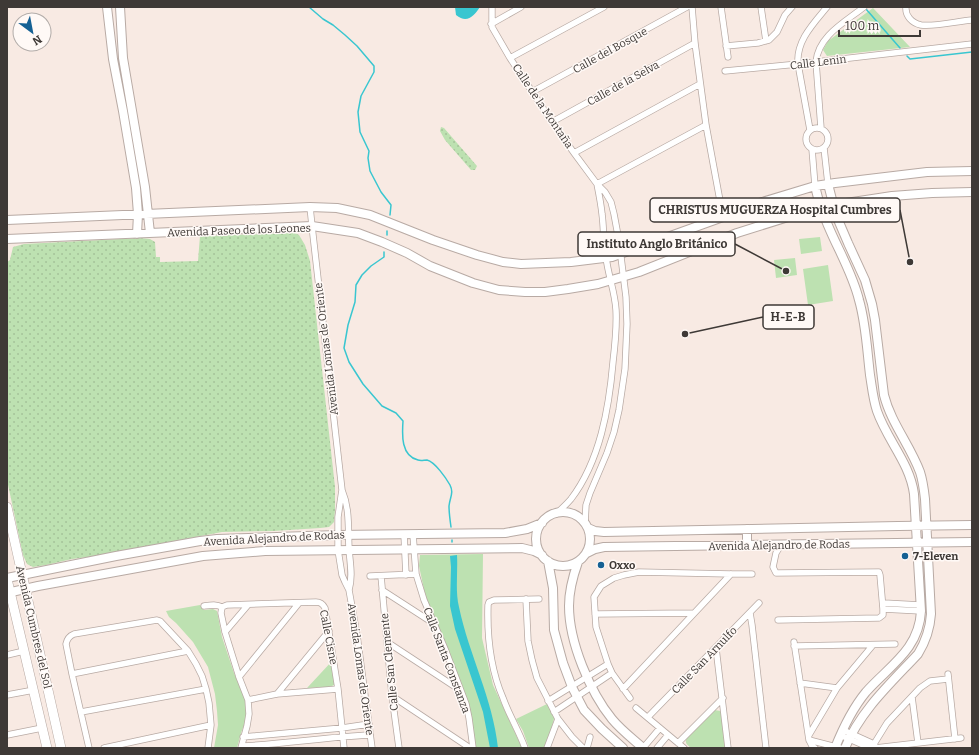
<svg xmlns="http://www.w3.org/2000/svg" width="979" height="755" viewBox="0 0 979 755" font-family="Bitter,serif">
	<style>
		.grass { fill: url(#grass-dots) }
		.green { fill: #bde1b1 }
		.water { fill: #39c6d0 }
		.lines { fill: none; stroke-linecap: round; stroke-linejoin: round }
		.stream { stroke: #39c6d0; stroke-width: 1.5 }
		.street-casing { stroke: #b8aaa4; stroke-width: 7 }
		.secondary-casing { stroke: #b8aaa4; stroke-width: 10 }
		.primary-casing { stroke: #b8aaa4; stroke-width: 10 }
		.street { stroke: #fff; stroke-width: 5.5 }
		.secondary { stroke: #fff; stroke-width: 8 }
		.primary { stroke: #fff; stroke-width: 9 }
		.poi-dot { fill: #156194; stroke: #fff9f6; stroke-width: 1.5 }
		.labels { text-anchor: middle; stroke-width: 3; stroke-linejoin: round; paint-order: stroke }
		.street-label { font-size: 11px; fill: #3e3936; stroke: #fff9f6 }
		.poi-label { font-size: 11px; font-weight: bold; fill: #3e3936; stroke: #fff9f6; text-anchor: start }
		.leader { fill: none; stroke: #3e3936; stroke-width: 1.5 }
		.callout-dot { fill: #3e3936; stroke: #fff9f6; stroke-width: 1.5 }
		.callout { fill: #fff9f6; stroke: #3e3936; stroke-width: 1.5 }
		.callout-label { font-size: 12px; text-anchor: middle; font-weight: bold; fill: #3e3936 }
	</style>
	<defs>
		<pattern id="grass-dots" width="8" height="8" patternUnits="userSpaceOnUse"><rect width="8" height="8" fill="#bde1b1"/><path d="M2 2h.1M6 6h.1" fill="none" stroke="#a4c299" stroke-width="1.8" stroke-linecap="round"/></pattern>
	</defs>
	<rect width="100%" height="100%" fill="#f8eae3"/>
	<path class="grass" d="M441,127l3,1 33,38 -2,4h-4l-26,-30 -5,-9z
		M295,233l4,2 6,10 5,16 25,226v23l-1,12 -5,5 -9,1 -47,3 -51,1 -126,24 -24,3 -26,6 -13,2 -6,-3 -4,-9 -16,-75v-218l3,-2 3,-13 11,-3 116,-6 10,1 5,3 1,15h4v5l38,-1 2,-25z"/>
	<path class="green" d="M873,8l37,39 -83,9 -4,-6 5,-9z
		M820,237l2,14 -21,3 -2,-15z
		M795,258l2,17 -21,3 -2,-18z
		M828,265l5,36 -25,4 -5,-36z
		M483,554l-1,84 11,47 29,63h-47l-6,-39 -43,-110 -7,-33 1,-11z
		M200,605l4,5 9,-1 4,2 5,26 12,36 10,23 3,11 -1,13 -5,13 -4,15h-23l4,-23 -1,-14 -2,-17 -6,-23 -1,-4 -15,-25 -17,-19 -7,-6 -3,-6z
		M333,660l2,21 -1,4 -4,2 -23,1z
		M547,704l7,11v4l-8,29h-17l-6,-17 -7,-12z
		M714,710l7,1 1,2 5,35h-36c-4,-3 -7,-5 -4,-10z"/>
	<path class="water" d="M455,7h25c-6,9 -13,17 -24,8z
		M457,555c1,17 -2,36 2,52 10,48 34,92 39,141h-8l-7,-36 -28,-83 -5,-23 1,-39 -1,-11z"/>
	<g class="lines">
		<path class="stream" d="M309,7l14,12 10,6 12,10 12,11 17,20v6l-13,24 -3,16 2,20 9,19 -1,7 2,13 11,21 10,13 -1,10
			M866,9l34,39
			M907,56l3,3 62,-7
			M387,235v-4
			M384,252v5l-13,9 -9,9 -6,10 -1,17 -7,23 -4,23 5,14 14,22 19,22 14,7 7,8c-1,14 -2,35 15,39 3,1 6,0 9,0 8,2 19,18 23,25 4,8 0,12 -1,21 0,7 1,14 2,21
			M452,540v2"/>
		<defs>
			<path id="street" d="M492,7v20l18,31 42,64 22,31 23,31 8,8 6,10 3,12 5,27 7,56 1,27 -2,45 -6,41 -5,22 -7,21 -17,40 -4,12 -1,19
				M692,7l3,36 11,82 17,92
				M721,7l7,50
				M761,7l5,34
				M906,7c-1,9 6,16 15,18 13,2 37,-4 51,-5
				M491,24l30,-17
				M726,46l32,-3 11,-3 8,-8 8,-17 7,-8
				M510,58l94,-51
				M725,71l73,-7 174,-20
				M532,92l155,-85
				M552,122l143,-79
				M806 139a11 11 0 1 1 22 0a11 11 0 1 1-22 0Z
				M821,128l-5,-66c2,-26 29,-40 48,-55
				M810,130l-12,-66c-2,-23 15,-40 29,-57
				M824,148l4,36
				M812,149l3,37
				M574,153l126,-69
				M597,184l109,-59
				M310,207l2,19 30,264c8,19 6,39 7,59 1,14 4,27 0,41
				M342,490l-4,27v33l4,25 3,7 4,8 8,45 15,113
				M556,514c5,-5 10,-9 15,-15 29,-38 38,-91 42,-137 2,-17 4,-35 3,-52 -1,-18 -8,-35 -10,-53 -3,-14 -2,-29 -4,-43 -1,-10 -3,-20 -5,-30
				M404,534l2,41
				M413,534l3,40 8,26 21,49 21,55 3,14 4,30
				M370,576l46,-2
				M381,576l11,120 7,52
				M382,590l51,33
				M526,599l2,42 4,19 5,18 21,41 14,18 11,11
				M884,603l36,2
				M204,606c7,-1 12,-2 18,1
				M222,607l5,-2 89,-3c4,0 7,2 9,6l13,81 6,59
				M222,607l-1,6 4,19 14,45 9,23 1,14 -2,12 -6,22
				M883,609l38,2
				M750,613l2,12 14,123
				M595,614l99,-1
				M778,620l101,-2 4,-3v-6l-3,-34 -1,-3 -103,1 -3,-6 3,-14 5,-8
				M225,632l23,-27
				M387,642l73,48
				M794,642l15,98 3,6 3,2
				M794,646l101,-2
				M716,648l12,100
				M7,655l17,-4
				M72,674l116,-23
				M948,674l7,65
				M239,677l60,-74
				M800,683l37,5
				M623,689l108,-115
				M277,694l52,-63
				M7,695l27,-5
				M392,696l78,52
				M912,697l6,46
				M630,698l-18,-25 -4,-9 -12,-37 -2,-30 7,-11 13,-8 10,-3 15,-3 92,2h21
				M248,700l29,-6 61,-5
				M548,701l60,-37
				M636,708l48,40
				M81,712l125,-23
				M554,712l58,-39
				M648,717l111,-114
				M843,730l31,14 1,2
				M7,735l35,-7
				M809,735l28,-47 36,-43
				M840,735l30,13
				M243,737l99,-9 27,-4
				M809,740l31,8
				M678,743l45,-45
				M242,746c43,-2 85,-9 128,-11
				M89,748l-17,-74 -6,-30c1,-5 3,-8 8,-10l83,-14 3,1 28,30 8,13 6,12 4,13 3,14 2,22 -107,23
				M208,748l3,-23
				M525,748c-6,-17 -16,-33 -22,-50 -13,-30 -16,-61 -15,-93l1,-3 5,-2 45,-1
				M547,748l11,-29
				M587,748l3,-11
				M643,748l17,-20
				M657,748l11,-13
				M873,748l1,-4 13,-21 33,-35 10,-7 18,-2
				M875,748l86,-10"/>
			<path id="secondary" d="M107,7l6,52 10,52 13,77 2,26 -1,20
				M120,7l3,51 22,129 5,46
				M828,184l8,31 12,28 17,37 7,24 3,16 9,75c7,28 26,50 36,77 3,9 4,18 5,27l6,115c-1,15 -5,27 -13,40 -28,30 -57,56 -73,94
				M815,186c2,7 3,14 6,21 10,32 30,60 38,93 7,24 8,50 11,75 2,12 3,24 7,36 10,29 33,52 37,83l7,117c-2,39 -32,55 -55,81 -14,17 -23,36 -31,56
				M7,220l303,-13 27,1 33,7 63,25 44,15 26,7 18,2 50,-2 41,-5 111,-40 36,-14 56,-17 20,-3 92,-11 45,-1
				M7,239l305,-13 46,7 24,9 25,11 23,13 43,17 26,7 26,2h20l23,-3 30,-5 41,-12 98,-39 83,-26 72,-11 40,-3 40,-1
				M536 539a27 27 0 1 1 54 0a27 27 0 1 1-54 0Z
				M588,528l7,3 9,1 294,-6 74,-1
				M747,529v16
				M587,553l8,-4 9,-2 368,-5
				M548,561l5,27 1,42 9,33 9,24 12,23 18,19 21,19
				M578,562c-5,14 -9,29 -9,44 0,36 21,86 43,113 9,11 21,20 31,29
				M7,578l109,-22 84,-15 17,-2 120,-4 168,-2 22,-4 15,-6
				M7,593l31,-7 165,-30 62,-5 257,-3 12,3 8,4"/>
			<path id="primary" d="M7,507l54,241
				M7,579l40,169"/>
		</defs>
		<use href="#street" class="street-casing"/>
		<use href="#secondary" class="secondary-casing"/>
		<use href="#primary" class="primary-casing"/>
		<use href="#street" class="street"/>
		<use href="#secondary" class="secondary"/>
		<use href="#primary" class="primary"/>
	</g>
	<g class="poi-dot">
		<circle cx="905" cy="556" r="4"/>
		<circle cx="601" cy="565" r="4"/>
	</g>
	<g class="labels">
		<g class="street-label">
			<text transform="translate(610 50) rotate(-29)" y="4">Calle del Bosque</text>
			<text transform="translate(818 62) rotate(-7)" y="4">Calle Lenin</text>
			<text transform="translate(623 83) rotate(-29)" y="4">Calle de la Selva</text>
			<text transform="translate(543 106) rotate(56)" y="4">Calle de la Montaña</text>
			<text transform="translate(239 230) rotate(-2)" y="4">Avenida Paseo de los Leones</text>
			<text transform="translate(326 349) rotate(-97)" y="4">Avenida Lomas de Oriente</text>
			<text transform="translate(274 538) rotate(-3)" y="4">Avenida Alejandro de Rodas</text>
			<text transform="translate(779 545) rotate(-1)" y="4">Avenida Alejandro de Rodas</text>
			<text transform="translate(34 627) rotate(77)" y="4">Avenida Cumbres del Sol</text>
			<text transform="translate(329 637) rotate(79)" y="4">Calle Cisne</text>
			<text transform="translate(447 660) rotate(69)" y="4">Calle Santa Constanza</text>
			<text transform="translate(704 660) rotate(-46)" y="4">Calle San Arnulfo</text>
			<text transform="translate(389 662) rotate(-96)" y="4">Calle San Clemente</text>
			<text transform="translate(361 669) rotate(82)" y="4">Avenida Lomas de Oriente</text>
		</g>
		<g class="poi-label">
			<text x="913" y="560">7-Eleven</text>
			<text x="609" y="569">Oxxo</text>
		</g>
	</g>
	<path class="leader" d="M910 262L900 210M786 271L735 244M685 334L763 317"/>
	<g class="callout-dot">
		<circle cx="910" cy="262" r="4"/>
		<circle cx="786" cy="271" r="4"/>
		<circle cx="685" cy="334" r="4"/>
	</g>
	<g class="callout">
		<rect x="650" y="198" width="250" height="24" rx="4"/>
		<rect x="578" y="232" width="157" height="24" rx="4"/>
		<rect x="763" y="305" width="51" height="24" rx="4"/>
	</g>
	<g class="callout-label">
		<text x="775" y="214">CHRISTUS MUGUERZA Hospital Cumbres</text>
		<text x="657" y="248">Instituto Anglo Británico</text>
		<text x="788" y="321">H-E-B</text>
	</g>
	<rect width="979" height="755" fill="none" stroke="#3e3936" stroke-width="16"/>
	<g transform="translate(32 32) rotate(148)"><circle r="19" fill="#fff9f6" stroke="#b2aca9"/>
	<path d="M0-3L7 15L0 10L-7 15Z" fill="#156194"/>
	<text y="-6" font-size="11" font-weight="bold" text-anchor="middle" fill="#3e3936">N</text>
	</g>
	<path d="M839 30v6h81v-6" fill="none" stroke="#3e3936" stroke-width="2"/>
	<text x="845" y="30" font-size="12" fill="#3e3936" stroke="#fff9f6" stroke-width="3" paint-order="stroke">100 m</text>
</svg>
